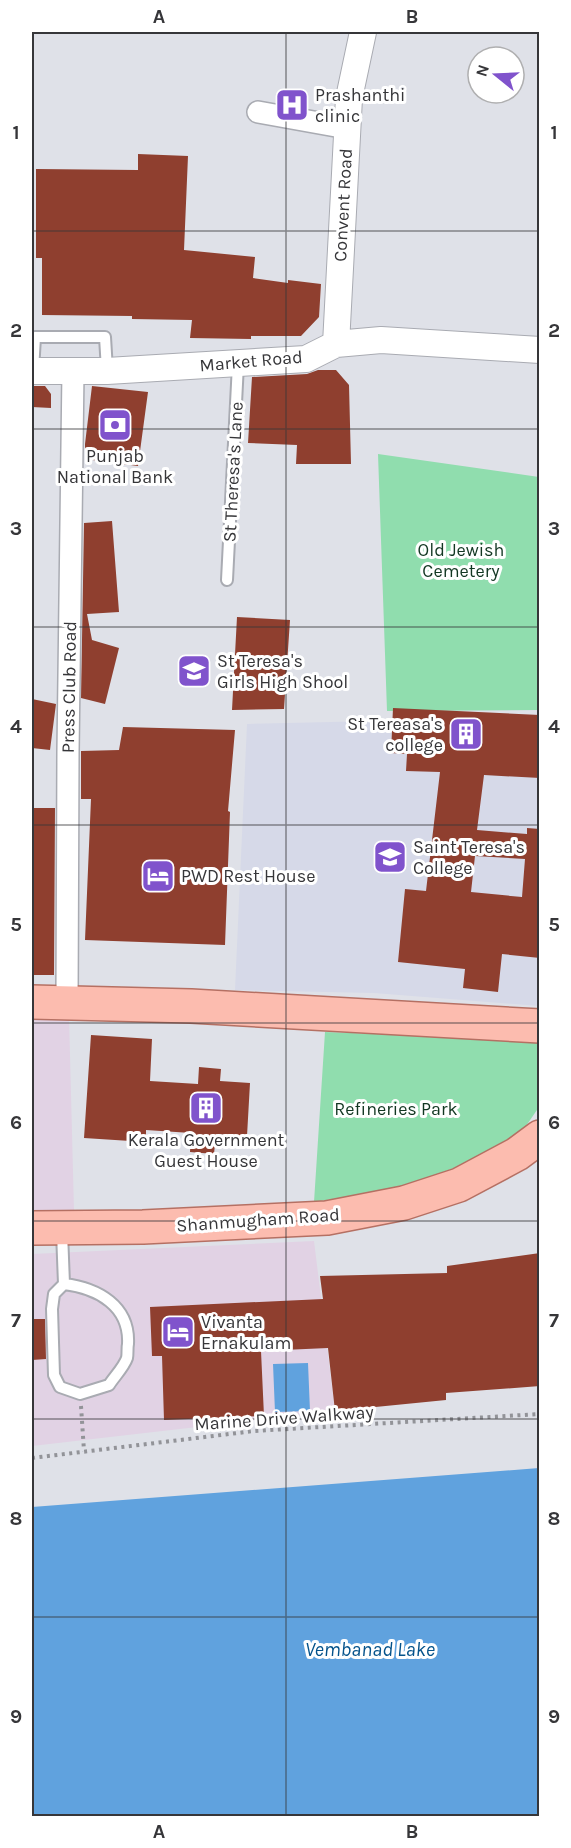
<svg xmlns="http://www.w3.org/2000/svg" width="571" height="1848" viewBox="0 0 571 1848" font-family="Karla,sans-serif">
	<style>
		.commercial { fill: #e1d2e4 }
		.built { fill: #d6d9e8 }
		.green { fill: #90ddae }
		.water { fill: #60a2de }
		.building { fill: #8f3f2f; fill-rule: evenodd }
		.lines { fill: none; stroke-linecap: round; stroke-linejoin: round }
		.service-casing { stroke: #a9abb2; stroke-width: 14 }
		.minor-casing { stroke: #a9abb2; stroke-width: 24 }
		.tertiary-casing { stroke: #a9abb2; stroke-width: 28 }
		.primary-casing { stroke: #b57063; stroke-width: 36 }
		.path { stroke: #929398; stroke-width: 4; stroke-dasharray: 3 4.5; stroke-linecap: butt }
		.service { stroke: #fff; stroke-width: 10 }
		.minor { stroke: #fff; stroke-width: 21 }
		.tertiary { stroke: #fff; stroke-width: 26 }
		.primary { stroke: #fcbcaf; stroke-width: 33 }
		.grid { fill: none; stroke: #363639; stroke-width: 1.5; stroke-opacity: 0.55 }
		.labels { text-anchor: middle; stroke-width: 6; stroke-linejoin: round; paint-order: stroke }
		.poi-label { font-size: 18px; fill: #363639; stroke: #fff; text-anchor: start }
		.street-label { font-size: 18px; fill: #363639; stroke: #fff }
		.park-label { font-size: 18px; fill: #123722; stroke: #fff }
		.water-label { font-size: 20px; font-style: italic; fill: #05538b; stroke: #fff }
		.neatline { fill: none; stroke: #363639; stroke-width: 2 }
		.grid-label { font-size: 20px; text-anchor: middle; font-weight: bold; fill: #363639 }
	</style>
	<rect width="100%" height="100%" fill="#dfe1e8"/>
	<path class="commercial" d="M32,1014l37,2 5,195 -42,1z
		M314,1241l21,170 -303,35v-192z"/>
	<path class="built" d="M539,719v287l-165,-13 -139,-3 12,-266 128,-3z"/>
	<path class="green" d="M378,454l161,23v233l-152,1z
		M325,1032l214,8v67l-13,19 -36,28 -88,34 -88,14z"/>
	<path class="water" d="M308,1363l2,48 -35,1 -2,-48z
		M539,1468v348h-507v-309z"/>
	<path class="building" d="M138,154l50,2 -4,94 71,7 -2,21 35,5v-3l33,4 -2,33 -18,19h-50v3l-61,-1 2,-18 -60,-1v-3l-90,-1v-57h-6v-89l102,1z
		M318,370h18l13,15 2,79h-55l1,-19 -49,-2 4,-66 55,-3z
		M32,386h13l6,8v14l-19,-1z
		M92,386l56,6 -10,74 -53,-7v-15z
		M112,521l7,91 -32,2 5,26 27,8 -14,56 -24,-6 3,-175z
		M237,617l53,3 -6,89 -52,1z
		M32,699l24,5 -6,46 -18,-2z
		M393,708l147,7v63l-56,-3 -7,55 50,4v-6l13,1v129l-38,-4 -4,38 -35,-4 2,-19 -67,-7 7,-73 21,2 14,-119 -34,-1 1,-17 -16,-1zM475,856l50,3 -3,38 -51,-5z
		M123,727l112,3 -7,81 2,1 -5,133 -140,-5 6,-141h-10v-48l38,-1z
		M32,808h23l-1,167h-22z
		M91,1035l61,4 -2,42 48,3 1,-17 22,2 -1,12 30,2 -3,53 -31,-2 -2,20 -24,-2 1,-19 -45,-3v12l-62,-4z
		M540,1253v133l-94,7v7l-111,11 -7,-63 -67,3 3,65 -100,4 -2,-64h-10l-2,-49 173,-8 -3,-23 127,-3v-7z
		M32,1319h13l1,40 -14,1z"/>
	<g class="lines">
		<defs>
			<path id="service" d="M33,371l2,-34h70l2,33
				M227,580l11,-216
				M62,1232l2,52
				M64,1284c34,4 66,22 64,60 -1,4 0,10 -1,14 -3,9 -13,19 -18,27l-29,9 -20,-7 -6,-12 -2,-66 2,-15z"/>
			<path id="minor" d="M258,112l89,16
				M67,1003l1,-251 5,-381"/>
			<path id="tertiary" d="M336,344l13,-246 14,-66
				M32,371h75l199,-12 30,-15 45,-4 159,10"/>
			<path id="primary" d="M32,1002l159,4 349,20
				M32,1228l111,-1 184,-9 77,-15 55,-18 58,-31 23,-17"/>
		</defs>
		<use href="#service" class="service-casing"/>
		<use href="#minor" class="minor-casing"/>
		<use href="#tertiary" class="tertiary-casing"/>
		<use href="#primary" class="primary-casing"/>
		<path class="path" d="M81,1406l3,45
			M32,1458l222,-27 286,-17"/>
		<use href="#service" class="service"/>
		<use href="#minor" class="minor"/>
		<use href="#tertiary" class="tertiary"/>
		<use href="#primary" class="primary"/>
	</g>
	<path class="grid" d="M286,32v1784M32,231h508M32,429h508M32,627h508M32,825h508M32,1023h508M32,1221h508M32,1419h508M32,1617h508"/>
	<defs>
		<symbol id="hospital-square" viewBox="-11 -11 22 22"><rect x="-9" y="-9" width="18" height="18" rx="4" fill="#8053cc" stroke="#fff"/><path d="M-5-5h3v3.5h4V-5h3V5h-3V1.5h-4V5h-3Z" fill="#fff"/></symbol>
		<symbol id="bank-square" viewBox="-11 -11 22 22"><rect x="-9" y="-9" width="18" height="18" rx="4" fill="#8053cc" stroke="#fff"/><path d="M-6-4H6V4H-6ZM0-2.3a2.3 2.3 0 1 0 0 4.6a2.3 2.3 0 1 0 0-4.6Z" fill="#fff"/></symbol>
		<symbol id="school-square" viewBox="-11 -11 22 22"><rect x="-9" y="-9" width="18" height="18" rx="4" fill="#8053cc" stroke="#fff"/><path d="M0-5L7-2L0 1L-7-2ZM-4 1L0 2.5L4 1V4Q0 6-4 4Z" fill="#fff"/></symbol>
		<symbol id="building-square" viewBox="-11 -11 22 22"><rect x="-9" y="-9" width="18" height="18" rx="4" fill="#8053cc" stroke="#fff"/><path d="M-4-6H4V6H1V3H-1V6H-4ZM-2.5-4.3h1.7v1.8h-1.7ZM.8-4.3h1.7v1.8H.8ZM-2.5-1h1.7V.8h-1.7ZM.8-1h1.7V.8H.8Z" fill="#fff"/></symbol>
		<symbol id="university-square" viewBox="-11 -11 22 22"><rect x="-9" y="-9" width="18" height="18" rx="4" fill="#8053cc" stroke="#fff"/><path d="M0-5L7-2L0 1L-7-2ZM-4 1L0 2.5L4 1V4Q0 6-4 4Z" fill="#fff"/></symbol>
		<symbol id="hotel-square" viewBox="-11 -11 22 22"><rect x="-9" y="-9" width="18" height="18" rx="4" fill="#8053cc" stroke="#fff"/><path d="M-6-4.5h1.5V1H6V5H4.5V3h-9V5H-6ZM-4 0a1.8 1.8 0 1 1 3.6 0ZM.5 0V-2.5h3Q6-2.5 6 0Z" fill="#fff"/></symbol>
	</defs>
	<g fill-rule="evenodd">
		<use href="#hospital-square" x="273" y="86" width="38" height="38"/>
		<use href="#bank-square" x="96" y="406" width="38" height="38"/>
		<use href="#school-square" x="175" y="652" width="38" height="38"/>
		<use href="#building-square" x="447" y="715" width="38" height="38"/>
		<use href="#university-square" x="371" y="838" width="38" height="38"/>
		<use href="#hotel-square" x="139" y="857" width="38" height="38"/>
		<use href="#building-square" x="187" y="1089" width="38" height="38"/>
		<use href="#hotel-square" x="159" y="1313" width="38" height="38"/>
	</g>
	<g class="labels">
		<g class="poi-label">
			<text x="315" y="101">Prashanthi<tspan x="315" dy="21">clinic</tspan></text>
			<text x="115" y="462" text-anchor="middle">Punjab<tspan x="115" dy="21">National Bank</tspan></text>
			<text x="217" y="667">St Teresa's<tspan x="217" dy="21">Girls High Shool</tspan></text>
			<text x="443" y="730" text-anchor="end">St Tereasa's<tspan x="443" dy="21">college</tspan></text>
			<text x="413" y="853">Saint Teresa's<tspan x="413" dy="21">College</tspan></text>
			<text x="181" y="882">PWD Rest House</text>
			<text x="206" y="1146" text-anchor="middle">Kerala Government<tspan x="206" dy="21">Guest House</tspan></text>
			<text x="201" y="1328">Vivanta<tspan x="201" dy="21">Ernakulam</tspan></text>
		</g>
		<g class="street-label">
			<text transform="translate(343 205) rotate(-87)" y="6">Convent Road</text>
			<text transform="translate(251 361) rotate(-5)" y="6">Market Road</text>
			<text transform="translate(233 472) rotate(-87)" y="6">St Theresa's Lane</text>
			<text transform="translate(69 687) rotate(-89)" y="6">Press Club Road</text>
			<text transform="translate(258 1220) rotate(-4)" y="6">Shanmugham Road</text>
			<text transform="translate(284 1418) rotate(-4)" y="6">Marine Drive Walkway</text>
		</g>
		<g class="park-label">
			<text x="461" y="556">Old Jewish<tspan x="461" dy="21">Cemetery</tspan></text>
			<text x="396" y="1115">Refineries Park</text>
		</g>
		<g class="water-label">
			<text x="370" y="1656">Vembanad Lake</text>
		</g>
	</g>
	<rect width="571" height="1848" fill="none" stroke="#ffffff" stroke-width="66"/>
	<g transform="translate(496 75) rotate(288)"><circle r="28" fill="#ffffff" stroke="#afafb0" stroke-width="1.5"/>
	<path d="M0-4.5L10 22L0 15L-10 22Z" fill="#8053cc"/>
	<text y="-9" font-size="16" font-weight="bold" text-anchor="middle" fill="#363639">N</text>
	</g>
	<rect x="33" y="33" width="505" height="1782" class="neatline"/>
	<g class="grid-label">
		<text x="159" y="23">A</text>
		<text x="412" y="23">B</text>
		<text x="16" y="139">1</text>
		<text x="554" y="139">1</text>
		<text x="16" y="337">2</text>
		<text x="554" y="337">2</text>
		<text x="16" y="535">3</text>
		<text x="554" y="535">3</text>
		<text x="16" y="733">4</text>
		<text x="554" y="733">4</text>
		<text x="16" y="931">5</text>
		<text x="554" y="931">5</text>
		<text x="16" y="1129">6</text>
		<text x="554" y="1129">6</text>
		<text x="16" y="1327">7</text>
		<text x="554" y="1327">7</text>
		<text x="16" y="1525">8</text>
		<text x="554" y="1525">8</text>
		<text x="16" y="1723">9</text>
		<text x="554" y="1723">9</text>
		<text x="159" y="1838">A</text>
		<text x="412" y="1838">B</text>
	</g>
</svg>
